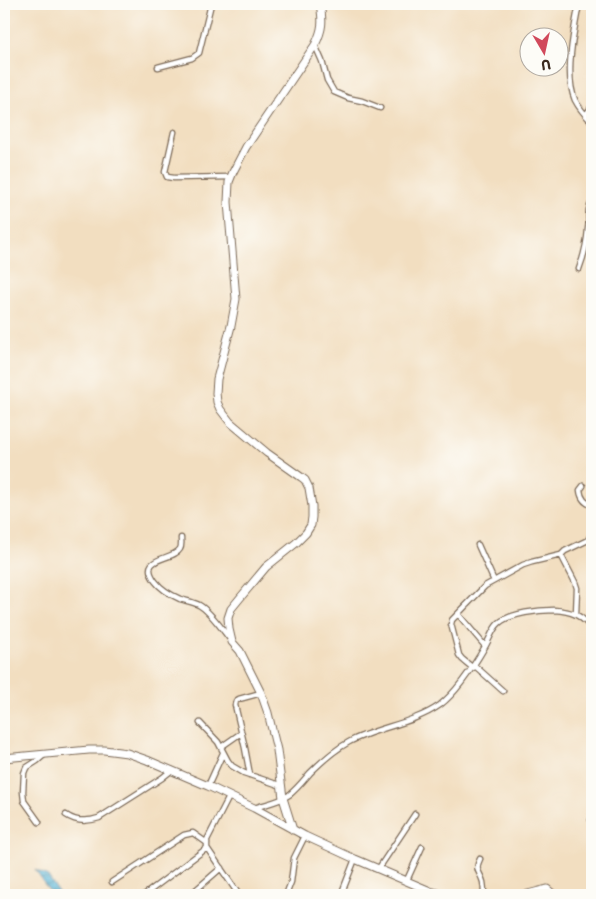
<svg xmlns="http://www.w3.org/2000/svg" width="596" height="899" viewBox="0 0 596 899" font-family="'Shantell Sans',sans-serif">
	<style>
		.water { fill: url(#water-rules); stroke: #4a6f7a }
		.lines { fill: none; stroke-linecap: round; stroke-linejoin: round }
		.street-casing { stroke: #7b6957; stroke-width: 7 }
		.secondary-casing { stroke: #7b6957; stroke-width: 9 }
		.street { stroke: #fff; stroke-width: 4.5 }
		.secondary { stroke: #fff; stroke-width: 7 }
	</style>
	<defs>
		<pattern id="water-rules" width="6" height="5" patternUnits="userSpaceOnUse" patternTransform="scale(1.25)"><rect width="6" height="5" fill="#58b4d6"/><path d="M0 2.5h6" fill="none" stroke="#4a93ad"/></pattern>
	</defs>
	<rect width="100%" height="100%" fill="#fdfcf7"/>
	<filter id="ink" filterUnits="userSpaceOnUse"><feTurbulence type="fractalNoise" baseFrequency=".02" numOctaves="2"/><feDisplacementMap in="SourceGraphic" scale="10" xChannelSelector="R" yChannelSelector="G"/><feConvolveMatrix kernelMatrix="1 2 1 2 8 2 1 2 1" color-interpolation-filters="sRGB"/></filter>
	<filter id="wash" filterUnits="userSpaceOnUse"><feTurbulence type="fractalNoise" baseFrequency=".0096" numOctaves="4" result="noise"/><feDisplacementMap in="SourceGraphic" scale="20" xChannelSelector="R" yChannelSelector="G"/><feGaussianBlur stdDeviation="1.12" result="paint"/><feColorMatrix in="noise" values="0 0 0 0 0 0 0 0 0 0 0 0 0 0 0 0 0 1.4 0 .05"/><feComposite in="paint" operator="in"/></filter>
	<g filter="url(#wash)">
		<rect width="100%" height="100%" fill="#f2dec0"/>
		<path class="water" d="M35,870l13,6 10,16 1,3h-7z"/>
	</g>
	<g filter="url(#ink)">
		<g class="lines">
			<defs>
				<path id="street" d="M579,4c-5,26 -15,71 -4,96 4,8 11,16 17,22
					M315,45l7,16 5,19 7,12 14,6 14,3 18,7
					M158,67l34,-9 7,-5 12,-49
					M586,115l6,-9
					M174,132l-9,40 2,5 7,1 57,-1
					M579,269c5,-13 8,-26 9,-40 2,-9 -2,-19 4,-27
					M583,486l-3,4c1,9 5,12 12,16
					M181,538c0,4 1,8 -1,11 -7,12 -43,7 -25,32 6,8 16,14 25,18 6,2 13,3 19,6 11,6 23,24 31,34
					M478,545l16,36
					M561,555l14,27 2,6 -1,26
					M458,614l27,32
					M474,665l29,26
					M473,668l-11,-9 -3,-4 -8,-31 1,-4 33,-34 38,-21 9,-3 29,-7 4,-4 23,-11 4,-7
					M200,723l18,19 10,19 4,5 12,7 38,13
					M221,747l20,-14
					M250,775l-5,-27 -10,-43 1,-4 3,-2 22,-6
					M208,786l15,-33
					M229,797l-22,43v8l32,47
					M254,808c11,-4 25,-6 35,-13 8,-6 15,-15 21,-22 12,-12 24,-23 39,-31 28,-15 64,-18 91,-37 17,-13 35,-41 46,-60 4,-7 7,-17 13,-22 12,-10 40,-13 55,-13 17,1 29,5 38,20
					M66,815c10,7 21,7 33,3l63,-40 10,-8
					M591,820l1,-1
					M39,822l-15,-21 -1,-9 1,-19 2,-5 11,-7 7,-6
					M480,859c-6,12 0,12 3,23 1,5 1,9 1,13
					M379,868l36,-54
					M407,880l15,-33
					M112,882l72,-47 9,-2 14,10
					M144,895l63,-47
					M190,895l31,-27
					M286,895l5,-13 3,-24 11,-22
					M341,895l14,-36"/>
				<path id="secondary" d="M4,758l85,-8h15l23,3 20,7 61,26 46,22 51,28 50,23 75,32 16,4
					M293,830l-10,-32 -6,-48 -9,-37 -7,-20 -21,-42 -8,-9 -3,-13 -1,-11 3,-9 9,-11 26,-31 30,-24 10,-10 5,-8 1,-8v-11l-3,-18 -4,-8 -4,-3 -34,-24 -37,-31 -10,-13 -3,-7 -1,-9 1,-14 14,-53 5,-27 -8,-97 1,-20 4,-10 13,-25 69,-102c8,-16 8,-24 5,-41
					M524,895l23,-6 7,6"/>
			</defs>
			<use href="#street" class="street-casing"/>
			<use href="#secondary" class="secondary-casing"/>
			<use href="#street" class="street"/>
			<use href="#secondary" class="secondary"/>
		</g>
	</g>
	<rect width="596" height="899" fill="none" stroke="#fdfcf7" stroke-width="20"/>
	<g transform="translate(544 52) rotate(171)"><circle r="24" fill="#fdfcf7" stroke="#afa8a0"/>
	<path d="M0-4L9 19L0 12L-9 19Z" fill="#d1495b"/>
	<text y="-8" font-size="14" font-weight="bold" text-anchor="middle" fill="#3b2a1e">U</text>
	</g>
</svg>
